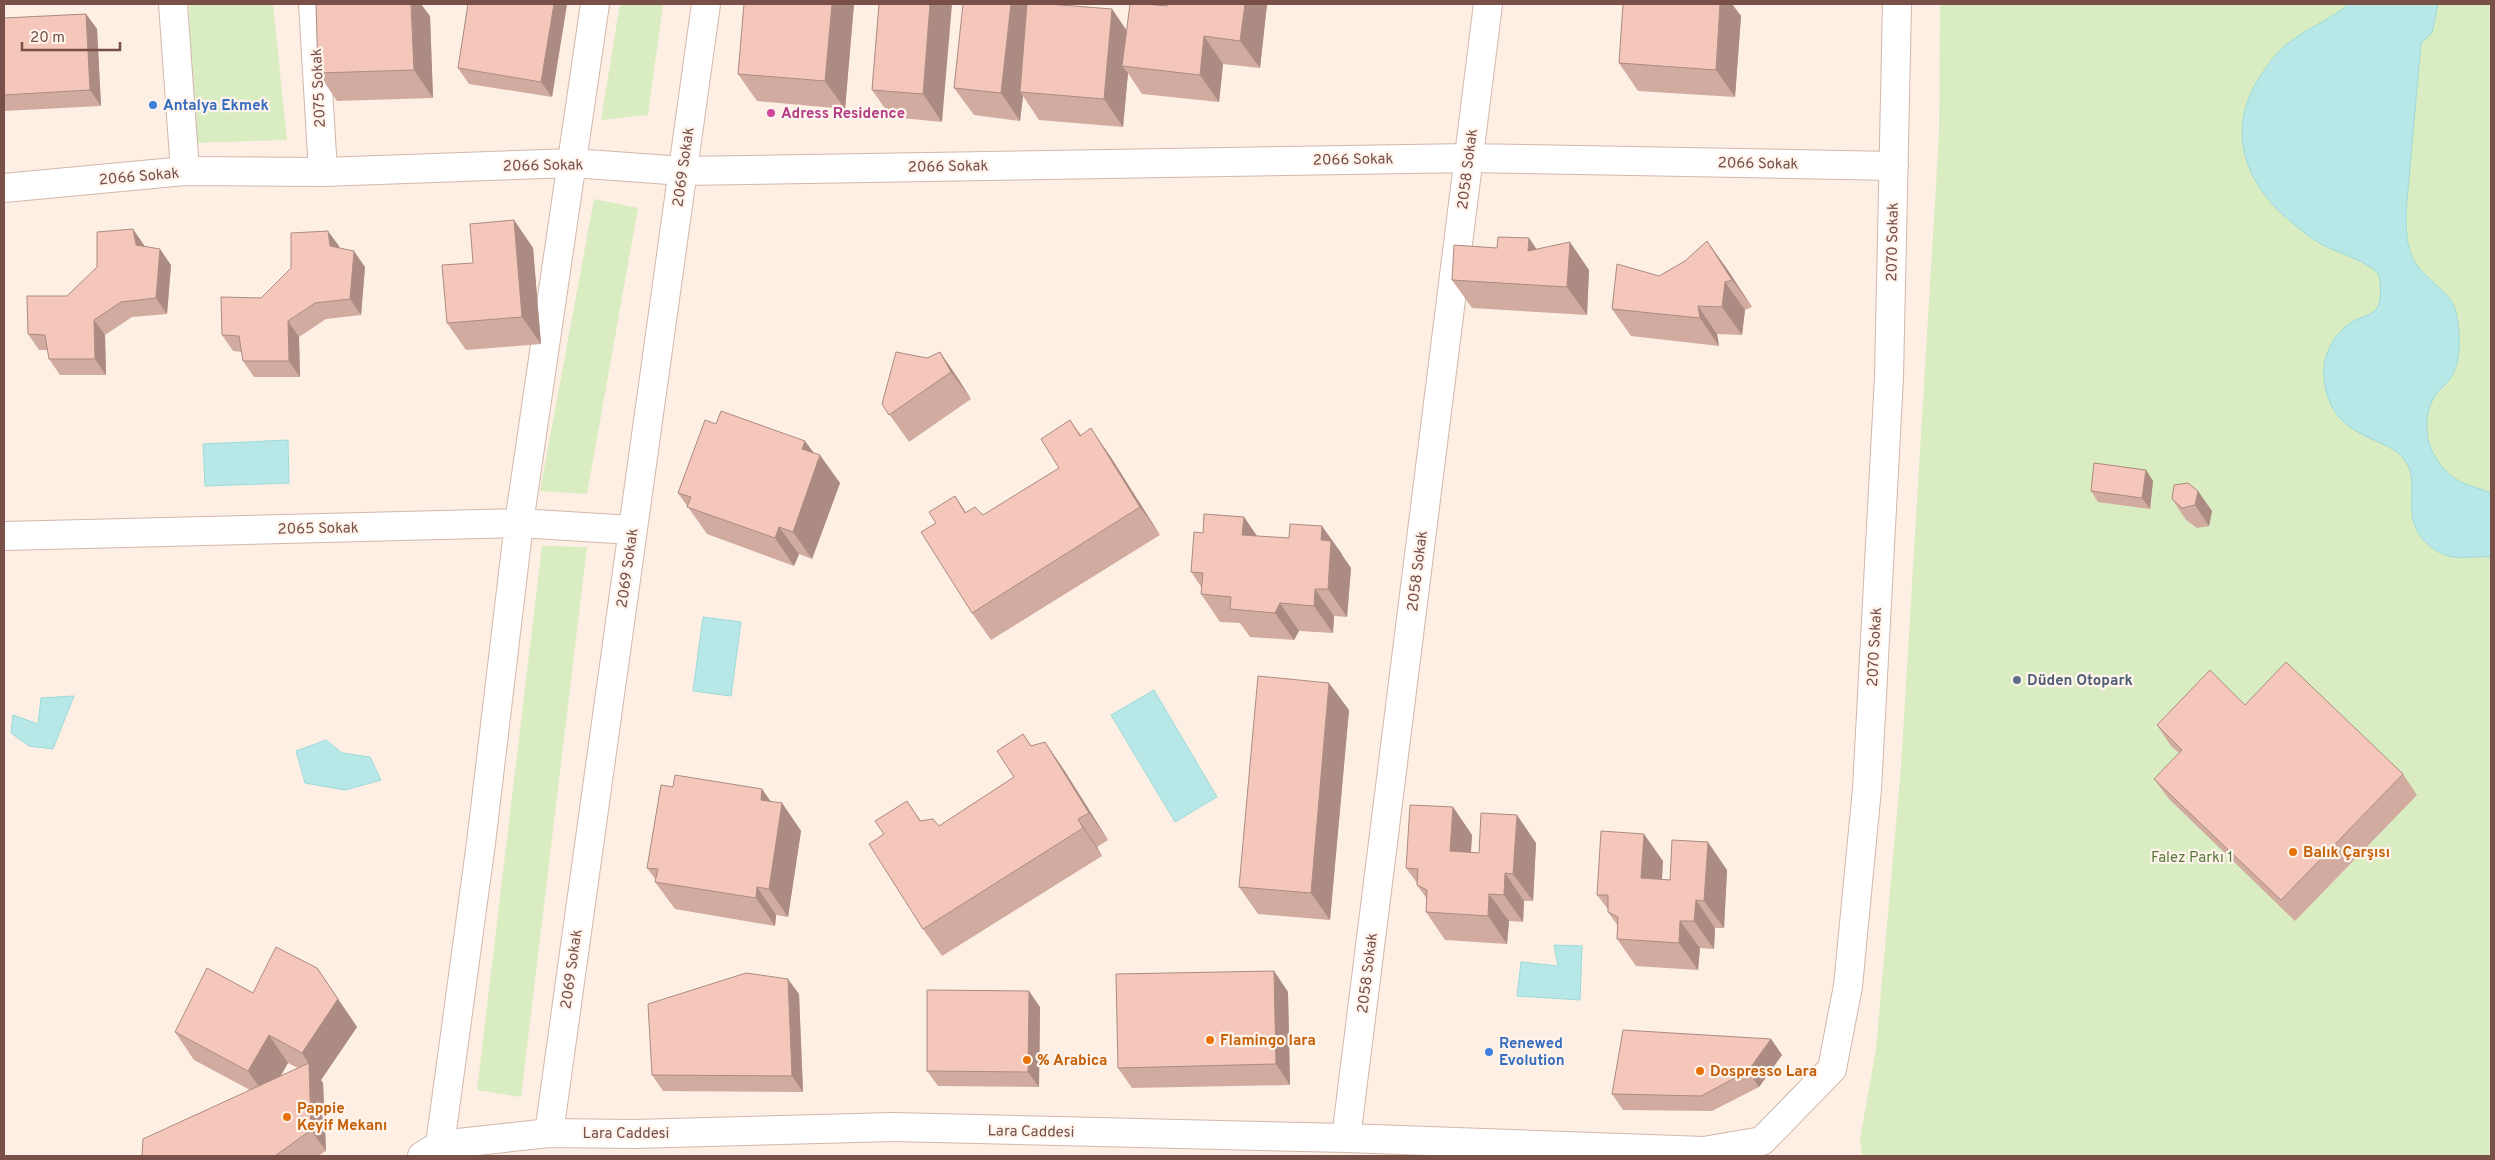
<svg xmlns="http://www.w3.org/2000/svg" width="2495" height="1160" viewBox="0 0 2495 1160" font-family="Overpass,sans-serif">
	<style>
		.green { fill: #daecc2 }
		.water { fill: #b7e8e7; stroke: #9ddbd9 }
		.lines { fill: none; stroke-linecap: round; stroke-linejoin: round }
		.minor-casing { stroke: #d2b7ac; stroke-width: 30 }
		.minor { stroke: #fff; stroke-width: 28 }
		.wall { fill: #d2aba0; fill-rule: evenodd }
		.shaded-wall { fill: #ab8b82 }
		.building { fill: #f4c7ba; stroke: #ab8b82 }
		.shop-dot { fill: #3f7fe0; stroke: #fff4ec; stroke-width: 2 }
		.hotel-dot { fill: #d1479c; stroke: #fff4ec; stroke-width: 2 }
		.service-dot { fill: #5c6f8a; stroke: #fff4ec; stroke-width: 2 }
		.food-dot { fill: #e8710a; stroke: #fff4ec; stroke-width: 2 }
		.labels { text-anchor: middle; stroke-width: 4.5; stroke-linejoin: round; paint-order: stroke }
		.street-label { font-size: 15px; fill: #785048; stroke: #fff4ec }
		.shop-label { font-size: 15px; font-weight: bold; fill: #366cbe; stroke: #fff4ec; text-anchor: start }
		.hotel-label { font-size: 15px; font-weight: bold; fill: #b23c85; stroke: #fff4ec; text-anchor: start }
		.service-label { font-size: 15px; font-weight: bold; fill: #4e5e75; stroke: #fff4ec; text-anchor: start }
		.food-label { font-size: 15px; font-weight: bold; fill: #c56008; stroke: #fff4ec; text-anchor: start }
		.park-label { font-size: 15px; fill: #59783c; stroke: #fff4ec }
	</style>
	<rect width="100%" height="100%" fill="#fdefe4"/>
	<path class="green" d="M189,4h84l14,136 -94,3z
		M620,4h43l-15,111 -47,5z
		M1940,4h551v1152h-629l-2,-17 16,-90 25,-282 38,-632z
		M594,199l44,9 -51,286 -47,-3z
		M542,546l45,1 -66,550 -44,-7z"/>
	<path class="water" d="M2349,4h89l-6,29 -11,10 -15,169c0,19 0,41 14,57 11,14 32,25 36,43 4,20 6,46 -4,64 -5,8 -14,14 -19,23 -15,30 -2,66 26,82 10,6 22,7 32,12v64c-24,-2 -39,7 -61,-11 -33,-27 -8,-59 -24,-84 -11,-17 -32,-20 -48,-30 -25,-13 -36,-39 -34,-66 2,-17 13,-35 28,-44 9,-6 23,-6 27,-18 3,-9 1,-21 0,-30 -15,-14 -35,-19 -54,-28 -10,-5 -22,-14 -31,-22 -49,-38 -70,-94 -33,-149 7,-10 15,-22 25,-30 19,-16 44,-25 63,-41z
		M288,440l1,43 -84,3 -2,-42z
		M703,617l38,5 -10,74 -38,-5z
		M1154,690l63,107 -42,25 -64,-107z
		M74,696l-21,53 -24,-3 -18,-13 2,-18 25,9 3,-26z
		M326,740l16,13 28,4 11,23 -36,10 -40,-7 -9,-32z
		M1554,945l28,1 -2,54 -63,-4 4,-34 37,4z"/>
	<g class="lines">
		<defs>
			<path id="minor" d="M173,4l12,167
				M313,4l10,168
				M4,188l181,-17 138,1 250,-9 110,8 785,-13 426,8
				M4,536l515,-13 113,7
				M549,1133l157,-1129
				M1346,1138l142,-1134
				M440,1145l41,-302 38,-320 76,-519
				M422,1156l18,-11 109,-12 85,1 260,-7 452,11 358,13 58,-10 70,-72 16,-83 19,-197 22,-412 8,-373"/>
		</defs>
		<use href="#minor" class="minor-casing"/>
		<use href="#minor" class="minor"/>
	</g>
	<path class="wall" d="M468,4h99l-15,93 -83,-13 -11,-16z
		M744,4h110l-9,105 -88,-8 -19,-27z
		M879,4l63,118 -51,-5 -19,-27z
		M1267,4l-7,64 -37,-4 -4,38 -77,-8 -14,-21 -5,54 -84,-7 -16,-24 -3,25 -46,-6 -20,-27 158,-79 15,22 40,-25z
		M1623,4h109l9,12 -6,81 -97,-6 -19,-28z
		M86,14l11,15 4,77 -97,5v-93z
		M430,16l3,82 -96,3 -19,-28z
		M514,220l19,28 8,96 -75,6 -19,-27z
		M1529,238l7,11 53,21 -2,45 -115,-7 -20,-28 45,-32z
		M1707,241l20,28 25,38 -7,3 -3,25 -25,-1 2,12 -88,-10 -19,-27 47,-33 26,-15z
		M144,245l1,1 26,19 -4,49 -35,3 -27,18 1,40h-46l-11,-16 -1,-9h-9l-11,-16 39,-38z
		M339,246v1l26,20 -4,48 -35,4 -27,18 1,40h-46l-11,-16 -1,-9 -9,-1 -11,-16 39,-37z
		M940,352l19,28 12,19 -62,43 -27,-38 45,-46z
		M1070,420l11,15 29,21 50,79 -169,105 -19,-27 -36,-90 19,-27 11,16 17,3 76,-47z
		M716,424l89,17 8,11 27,31 -28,76 -13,-5 -5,12 -87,-32 -29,-41z
		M2146,470l7,11 -3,28 -52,-7 -7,-11z
		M2174,485l38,26 -3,15 -12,2 -11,-8 -14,-21z
		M1244,517l13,19 85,18v1l9,13 -4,49 -13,-1 -1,17 -34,-2 -5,9 -44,-3 -10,-14 -20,-1 -19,-28 1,-6 -11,-16 12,-39z
		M1349,710l-19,210 -72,-6 -19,-27z
		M2157,725l246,49 14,21 -122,126 -126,-122 -15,-20 25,-26 -8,-7z
		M1023,734l8,12 14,-4 19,28 44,70 -11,7 5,9 -160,100 -19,-27 -39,-95 23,-33 14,20 18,5 75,-49z
		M673,787l89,2 9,13 11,1 19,28 -13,86 -12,-2 -1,11 -100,-17 -20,-27 1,-2 -9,-12z
		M1453,807l19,28 -1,17 8,1 57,-10 -3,58h-9l-1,21 -14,-1 -2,23 -62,-4 -19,-28 1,-13 -10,-14v-2l-11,-15z
		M1663,861l-1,18 8,1 57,-10 -3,58h-9l-1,21 -14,-1 -2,22 -62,-4 -19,-27 1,-13 -10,-14v-3l-11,-14z
		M317,968l40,59 -36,53 2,3 3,68 -8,5h-176l108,-66 -56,-30 -19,-28 78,-39zM288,1063l10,5 -17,8z
		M1274,971l14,21 2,93 -158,3 -14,-20z
		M799,994l4,98 -140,-1 -11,-16z
		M1040,1007l-1,80 -101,-1 -11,-15z
		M1771,1039l11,16 -23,32 -47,24 -89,-1 -11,-16z"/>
	<path class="shaded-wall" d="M411,4h10l9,12 3,82 -19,-28z
		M554,4h13l-15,93 -11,-15z
		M832,4h22l-9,105 -20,-28z
		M930,4h22l-10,118 -19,-28z
		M1011,4h17l-8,88 3,4 -3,25 -19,-28z
		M1245,4h22l-7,64 -20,-27z
		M1720,4h12l9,12 -6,81 -19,-27z
		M1112,9l19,28 -9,29 6,7 -5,54 -19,-28z
		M86,14l11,15 4,77 -11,-16z
		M1204,36l19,28 -4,38 -19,-27z
		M514,220l19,28 8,96 -19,-27z
		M133,229l11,16 3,15 -11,-15z
		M328,231l11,15 3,15 -12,-15z
		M1529,238l19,28 -20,-15z
		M1707,241l20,28 25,38 -20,-27z
		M1570,242l19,28 -2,45 -20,-28z
		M160,249l11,16 -4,49 -11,-16z
		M354,251l11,16 -4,48 -11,-16z
		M1725,282l20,28 -3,25 -20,-28z
		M1698,306l19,28 2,12 -19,-28z
		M94,320l11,15 1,40 -11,-16z
		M288,321l11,16 1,40 -11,-16z
		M940,352l19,28 12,19 -20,-27z
		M1091,428l19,28 50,79 -20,-28z
		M805,441l14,19 1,-5 20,28 -28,76 -19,-27 9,-83z
		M2146,470l7,11 -3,28 -8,-11z
		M2198,491l14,20 -3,15 -14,-21z
		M1244,517l19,28 -21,-10z
		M1322,526l20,28v1l9,13 -4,49 -19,-28 -7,-49z
		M779,527l20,27 -5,12 -19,-28z
		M1315,589l19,27 -1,17 -19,-27z
		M1280,603l19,28 -5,9 -19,-27z
		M1329,683l20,27 -19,210 -19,-27z
		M1045,742l19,28 44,70 -19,-27z
		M762,789l18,26 2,-12 19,28 -13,86 -19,-28 -8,-89z
		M1453,807l19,28 -3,44 -19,-28z
		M1517,815l19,28 -3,58 -20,-27z
		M1078,819l19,28 5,9 -19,-28z
		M1644,834l19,27 -3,45 -19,-28z
		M1708,842l19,28 -3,58 -20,-27z
		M1505,873l19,28 -1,21 -19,-27z
		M757,887l19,28 -1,11 -19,-28z
		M1489,894l20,27 -2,23 -19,-28z
		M1696,900l19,28 -1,21 -20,-28z
		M1680,921l20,27 -2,22 -19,-27z
		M317,968l40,59 -36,53 2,3 3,68 -15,-21 -2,-66 -7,-11z
		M1274,971l14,21 2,93 -14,-21z
		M788,979l11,15 4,98 -11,-16z
		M1029,991l11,16 -1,80 -11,-15z
		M269,1035l19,28 -21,35 -19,-27z
		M1771,1039l11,16 -23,32 -11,-16z"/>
	<path class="building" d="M316,4h95l3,66 -96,3z
		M468,4h86l-13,78 -83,-14z
		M744,4h88l-7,77 -87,-7z
		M879,4h51l-7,90 -51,-4z
		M963,4h48l-10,89 -47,-5z
		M1027,4h21l64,5 -8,90 -84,-7z
		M1130,4h15l22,2 2,-2h76l-5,37 -36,-5 -4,39 -78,-9z
		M1623,4h97l-4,66 -97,-7z
		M86,14l4,76 -86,5v-77z
		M514,220l8,97 -75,6 -5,-58 31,-2 -3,-39z
		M133,229l3,16 24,4 -4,49 -35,4 -27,18 1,39h-46l-4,-24 -17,-1 -1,-38h40l30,-29v-35z
		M328,231l2,15 24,5 -4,48 -35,4 -27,18 1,40h-46l-4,-25 -17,-1 -1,-38 40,1 30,-30v-35z
		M1498,237l31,1 -1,13 42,-9 -3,45 -115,-7 2,-35 43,3z
		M1707,241l25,39 -7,2 -3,25 -24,-1 2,12 -88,-9 5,-45 42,12 26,-15z
		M896,352l31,6 13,-6 11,20 -62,43 -7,-11z
		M721,411l84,30 -3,8 18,6 -27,77 -14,-5 -4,11 -88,-31 4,-10 -13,-4 27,-73 11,4z
		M1070,420l10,16 11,-8 49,79 -168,106 -51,-81 15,-9 -7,-11 26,-16 10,17 10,-6 8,8 76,-47 -18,-29z
		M2094,463l52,7 -4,28 -51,-7z
		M2188,483l10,8 -3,14 -13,3 -10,-9 2,-14z
		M1204,514l40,3 -2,18 47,3 1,-14 32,2 -1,14 10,1 -3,48h-13l-1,17 -34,-3 -5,10 -45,-4 1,-12 -30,-3 2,-21 -12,-1 3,-40 9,1z
		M2286,662l117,112 -122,126 -127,-121 28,-29 -25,-25 53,-55 35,35z
		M1258,676l71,7 -18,210 -72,-6z
		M1023,734l8,12 14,-4 44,71 -11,6 5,9 -160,101 -54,-85 15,-10 -9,-13 32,-20 13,20 13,-2 6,7 75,-49 -17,-26z
		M675,775l87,14 -1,11 21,3 -13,86 -12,-2 -1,11 -101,-16 3,-13 -11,-1 14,-83 12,2z
		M1410,805l43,2 -3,44 29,2 2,-40 36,2 -4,59 -8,-1 -1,22 -15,-1 -1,22 -62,-4 1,-22 -10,-5 1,-16 -12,-1z
		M1601,831l43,3 -3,44 29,2 2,-40 36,2 -4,59 -8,-1 -2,21h-14l-1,22 -62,-4 1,-22 -10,-5v-17h-11z
		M276,947l41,21 21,31 -36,54 -33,-18 -21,36 -73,-39 32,-64 46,25z
		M1274,971l2,93 -158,4 -2,-94z
		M746,973l42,6 4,97 -140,-1 -4,-71z
		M927,990l102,1 -1,81 -101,-1z
		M1623,1030l148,9 -23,32 -47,25 -89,-2z
		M309,1063l2,67 -36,26h-133l1,-17z"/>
	<g class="shop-dot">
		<circle cx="153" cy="105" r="5"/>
		<circle cx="1489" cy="1052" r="5"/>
	</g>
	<circle class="hotel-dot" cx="771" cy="113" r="5"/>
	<circle class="service-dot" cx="2017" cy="680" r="5"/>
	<g class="food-dot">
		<circle cx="2293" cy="852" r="5"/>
		<circle cx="1210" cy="1040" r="5"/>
		<circle cx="1027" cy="1060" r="5"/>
		<circle cx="1700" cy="1071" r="5"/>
		<circle cx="287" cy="1117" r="5"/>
	</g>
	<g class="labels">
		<g class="street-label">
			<text transform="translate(318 88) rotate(-93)" y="5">2075 Sokak</text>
			<text transform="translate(1353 159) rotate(-1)" y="5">2066 Sokak</text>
			<text transform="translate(1758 163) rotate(1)" y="5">2066 Sokak</text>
			<text transform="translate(543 165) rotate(-1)" y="5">2066 Sokak</text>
			<text transform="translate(948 166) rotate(-1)" y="5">2066 Sokak</text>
			<text transform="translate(683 167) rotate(-82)" y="5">2069 Sokak</text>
			<text transform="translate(1467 169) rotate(-83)" y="5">2058 Sokak</text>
			<text transform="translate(139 176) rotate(-5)" y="5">2066 Sokak</text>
			<text transform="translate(1892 242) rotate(-89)" y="5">2070 Sokak</text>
			<text transform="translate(318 528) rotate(-1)" y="5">2065 Sokak</text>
			<text transform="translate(627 568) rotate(-82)" y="5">2069 Sokak</text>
			<text transform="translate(1417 571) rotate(-83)" y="5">2058 Sokak</text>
			<text transform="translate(1874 647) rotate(-87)" y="5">2070 Sokak</text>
			<text transform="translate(571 969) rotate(-82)" y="5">2069 Sokak</text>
			<text transform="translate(1367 973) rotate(-83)" y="5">2058 Sokak</text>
			<text transform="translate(1031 1131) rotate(1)" y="5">Lara Caddesi</text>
			<text x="626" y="1138">Lara Caddesi</text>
		</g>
		<g class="shop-label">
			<text x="163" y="110">Antalya Ekmek</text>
			<text x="1499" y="1048">Renewed<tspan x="1499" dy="17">Evolution</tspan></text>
		</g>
		<g class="hotel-label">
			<text x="781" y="118">Adress Residence</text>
		</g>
		<g class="service-label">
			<text x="2027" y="685">Düden Otopark</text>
		</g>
		<g class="food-label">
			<text x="2303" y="857">Balık Çarşısı</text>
			<text x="1220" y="1045">Flamingo lara</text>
			<text x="1037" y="1065">% Arabica</text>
			<text x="1710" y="1076">Dospresso Lara</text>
			<text x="297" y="1113">Pappie<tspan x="297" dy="17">Keyif Mekanı</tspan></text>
		</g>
		<g class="park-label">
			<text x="2192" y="862">Falez Parkı 1</text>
		</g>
	</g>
	<rect width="2495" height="1160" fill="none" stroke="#785048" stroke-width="10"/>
	<path d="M22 42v8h98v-8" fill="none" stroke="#785048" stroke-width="2.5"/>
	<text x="30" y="42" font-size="15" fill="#785048" stroke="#fff4ec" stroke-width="4" paint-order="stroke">20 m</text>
</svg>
